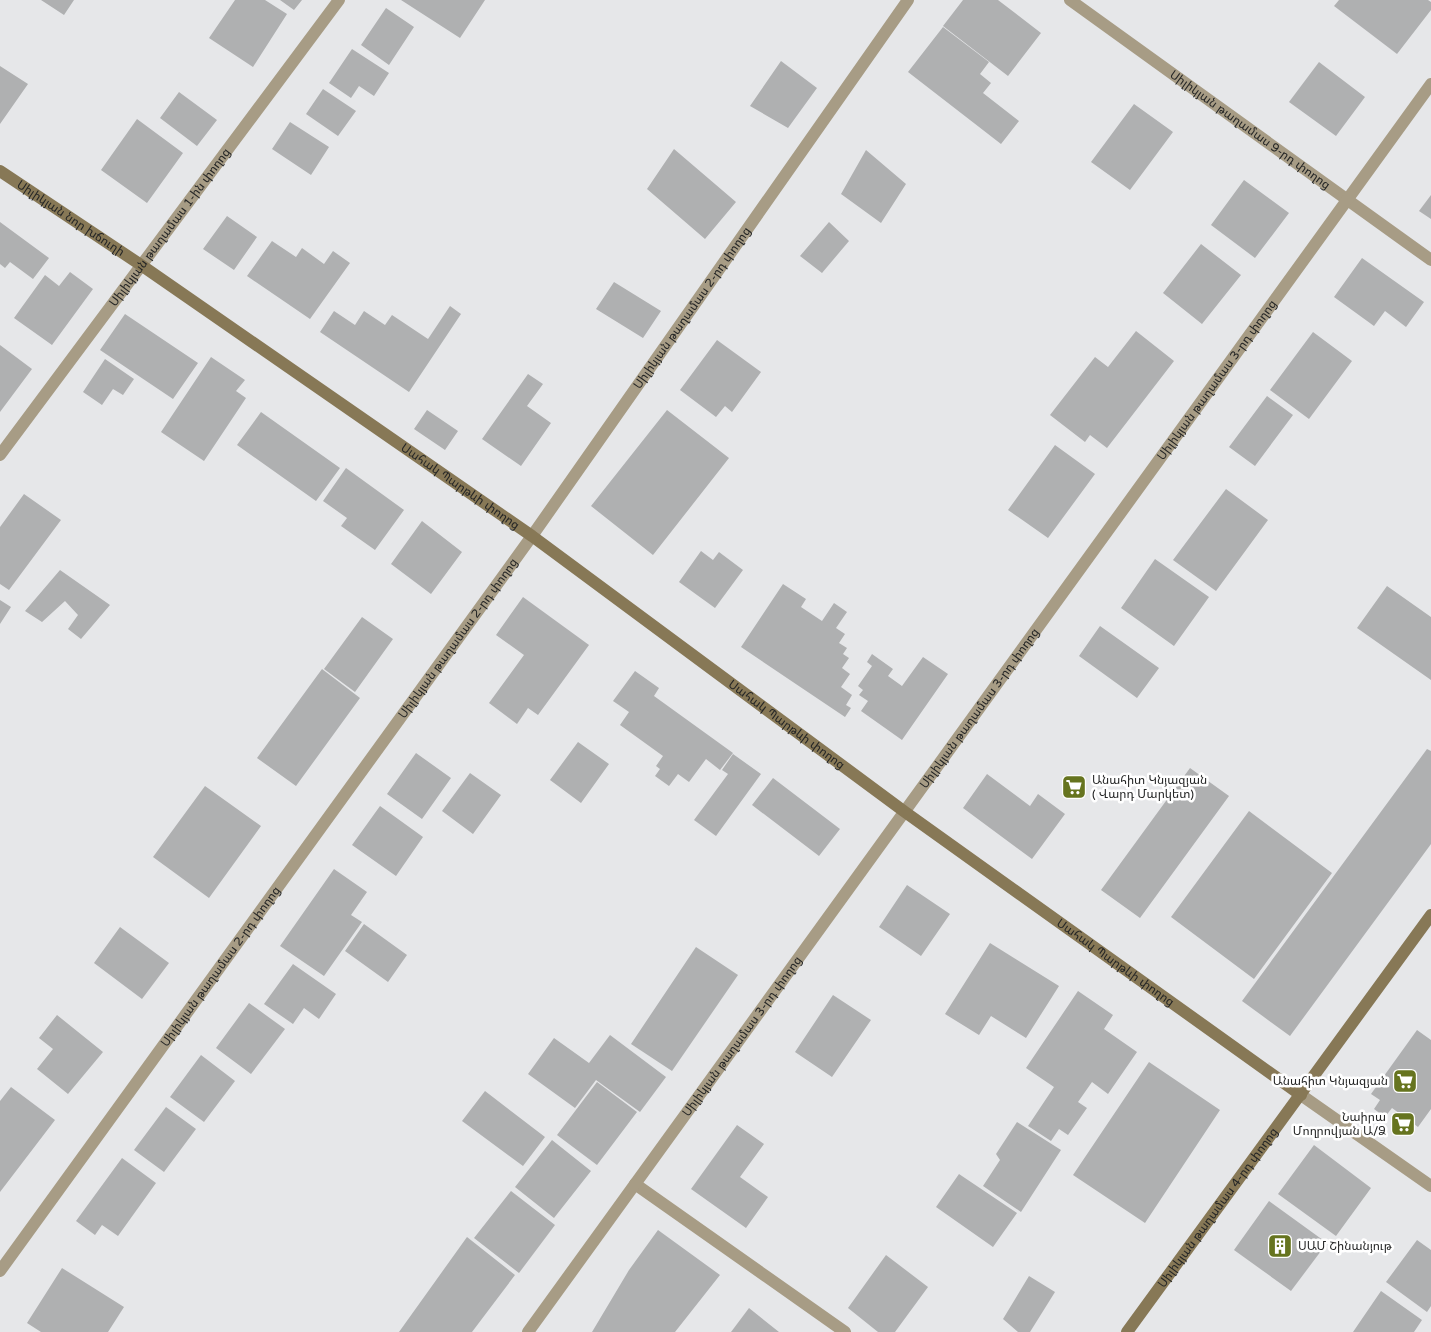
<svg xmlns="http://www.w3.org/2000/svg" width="1431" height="1332" viewBox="0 0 1431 1332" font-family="'Varela Round','Noto Sans Armenian',sans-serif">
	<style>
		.building { fill: #afb0b1 }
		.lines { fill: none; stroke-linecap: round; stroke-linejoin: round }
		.street { stroke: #a79c85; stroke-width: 12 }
		.secondary { stroke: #877856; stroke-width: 12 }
		.labels { text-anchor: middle; stroke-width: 5; stroke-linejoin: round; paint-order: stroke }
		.street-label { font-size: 12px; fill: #252626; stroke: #fff }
		.poi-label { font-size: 12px; fill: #252626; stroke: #fff; text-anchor: start }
	</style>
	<rect width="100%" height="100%" fill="#e6e7e9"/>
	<path class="building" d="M41,0h33l-10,15z
		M235,0h30l22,14 -34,53 -44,-29z
		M280,0h22l-8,10z
		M401,0h84l-25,38z
		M963,0h35l43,33 -33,43 -65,-50z
		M1339,0h89l3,2v8l-34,44 -63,-48z
		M386,8l28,19 -25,38 -28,-20z
		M943,27l46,35 -9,12 11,9 -8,10 36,28 -18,23 -93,-72z
		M352,49l37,24 -15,23 -15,-10 -8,12 -22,-15z
		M781,61l36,27 -29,40 -38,-22z
		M1319,62l46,35 -29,39 -47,-34z
		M0,66l28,18 -28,40z
		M323,89l33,22 -18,25 -32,-22z
		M179,92l38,28 -20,26 -37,-28z
		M1134,104l39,28 -43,58 -39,-28z
		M137,119l46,34 -36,50 -46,-33z
		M290,122l39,25 -18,28 -39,-26z
		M674,149l62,53 -31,37 -58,-50z
		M866,150l40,34 -25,39 -40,-29z
		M1244,180l45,33 -34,45 -44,-33z
		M1431,195v24l-12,-8z
		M227,216l30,21 -23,33 -31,-21z
		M0,222l49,36 -16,21 -23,-17 -5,6 -5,-4z
		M829,222l20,19 -27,32 -22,-17z
		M272,241l24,16 6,-9 22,16 9,-13 17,12 -40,56 -63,-43z
		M1201,244l40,31 -39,49 -39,-31z
		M1362,258l62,44 -18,25 -21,-16 -11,15 -40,-29z
		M70,272l23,17 -41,56 -38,-27 31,-43 14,11z
		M614,282l47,29 -18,27 -47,-29z
		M450,306l11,8 -52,78 -89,-60 14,-21 21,14 9,-14 21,14 7,-10 36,24z
		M125,314l73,49 -25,36 -73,-49z
		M1136,331l38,30 -67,87 -17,-13 -5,7 -35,-27 45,-58 13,10z
		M1313,332l39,29 -43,58 -39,-29z
		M717,340l44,32 -29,40 -7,-6 -9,11 -36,-27z
		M0,345l32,24 -32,43z
		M211,357l34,23 -9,11 10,7 -42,63 -43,-29z
		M105,359l29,20 -11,16 -10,-6 -11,16 -19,-13z
		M528,374l15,10 -16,22 24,17 -30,43 -39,-27z
		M1267,396l26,19 -38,51 -26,-19z
		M427,410l31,21 -13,19 -31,-21z
		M667,410l62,48 -76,97 -62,-49z
		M261,412l79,56 -24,33 -79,-56z
		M1055,445l40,29 -47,64 -40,-28z
		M346,468l58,42 -29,40 -34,-24 6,-8 -24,-17z
		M1226,489l42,31 -52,71 -43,-31z
		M24,494l37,26 -52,70 -9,-6v-57z
		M422,521l40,31 -31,42 -40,-30z
		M701,551l12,9 6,-8 24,18 -28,38 -36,-26z
		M1155,559l54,38 -35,49 -53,-38z
		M60,570l50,35 -29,34 -13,-10 10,-14 -13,-14 -23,21 -17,-11z
		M783,584l23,15 -5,8 21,14 12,-18 13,9 -11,16 9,6 -6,9 8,5 -4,6 6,4 -7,10 8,6 -9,13 11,8 -6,10 5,3 -6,9 -104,-70z
		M1387,586l44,31v63l-74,-52z
		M523,597l66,48 -51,70 -10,-7 -11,16 -28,-21 35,-48 -28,-20z
		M0,600l11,7 -11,17z
		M362,617l31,22 -38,53 -31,-23z
		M1100,626l59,42 -22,30 -58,-42z
		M872,654l21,15 -5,7 14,10 21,-29 25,17 -46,66 -41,-29 7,-10 -9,-6 4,-5 -5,-4 14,-20 -5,-4z
		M322,669l38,29 -64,88 -39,-28z
		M635,671l24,17 -5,8 79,57 -13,17 -14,-11 -17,23 -11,-8 -9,12 -14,-10 5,-7 -4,-3 7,-10 -43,-31 9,-13 -16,-11z
		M578,742l31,22 -28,39 -31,-23z
		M1427,749l4,2v93l-141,192 -48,-35z
		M416,753l35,25 -29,41 -35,-25z
		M733,754l28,20 -45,62 -22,-16 34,-46 -6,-4z
		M1190,768l39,28 -89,122 -39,-28z
		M470,773l31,22 -28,39 -31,-23z
		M987,774l43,32 8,-12 27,20 -33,45 -69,-51z
		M773,778l67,51 -21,27 -67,-51z
		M205,786l56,40 -52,72 -56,-41z
		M380,806l43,31 -27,39 -44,-31z
		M1249,811l83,62 -78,106 -83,-62z
		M334,869l33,23 -16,23 11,7 -38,54 -44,-30z
		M907,885l43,29 -29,42 -42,-29z
		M364,924l43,31 -19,27 -43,-31z
		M120,927l49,36 -27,36 -48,-36z
		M990,943l69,43 -33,52 -35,-22 -12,19 -34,-21z
		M696,947l42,28 -66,96 -41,-27z
		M293,964l43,30 -17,25 -15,-11 -11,16 -29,-20z
		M1078,991l35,24 -9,14 33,23 -29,42 -16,-12 -14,20 9,6 -19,27 -9,-6 -8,12 -23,-15 26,-39 -28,-19z
		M833,995l38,25 -39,57 -37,-25z
		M249,1003l36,26 -34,45 -35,-26z
		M57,1015l46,37 -35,42 -31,-25 16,-20 -14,-11z
		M1417,1030l14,10v69l-13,18 -26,-19 -7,9 -11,-8 6,-9 -9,-6z
		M610,1035l56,42 -26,35 -44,-32 -21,28 -47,-34 26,-36 35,25z
		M201,1055l34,26 -31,41 -34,-25z
		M1149,1062l71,48 -75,113 -72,-48z
		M597,1082l40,30 -40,53 -40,-30z
		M11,1087l44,33 -55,72v-91z
		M485,1091l60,46 -22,29 -61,-45z
		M166,1107l30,22 -32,43 -30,-22z
		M1017,1122l44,28 -40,62 -38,-26 17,-26 -4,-6z
		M737,1125l27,19 -24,33 28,20 -22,31 -55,-39z
		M552,1140l39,31 -37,47 -39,-31z
		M1314,1145l57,43 -35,48 -58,-42z
		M122,1158l34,25 -38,53 -16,-11 -7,10 -19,-14z
		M959,1174l58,39 -24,34 -57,-40z
		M511,1191l44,34 -36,48 -45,-35z
		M1269,1201l58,42 -36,48 -57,-41z
		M658,1230l62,45 -45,57h-83l37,-62z
		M467,1237l48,38 -43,57h-73z
		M1417,1240l14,10v56l-4,6 -41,-30z
		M886,1255l42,32 -33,45h-17l-30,-24z
		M62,1268l62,39 -16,25h-67l-14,-9z
		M1029,1276l26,16 -25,40h-12l-15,-13z
		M1381,1291l41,29 -8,12h-61z
		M749,1308l30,24h-48z"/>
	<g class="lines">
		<g class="street">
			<path id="s1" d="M1070,0l361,260"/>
			<path id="s2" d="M0,455l339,-455"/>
			<path d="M1301,1095l130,91"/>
			<path d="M635,1184l210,148"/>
			<path id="s3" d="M0,1271l532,-735 376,-536"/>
			<path id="s4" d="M528,1332l903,-1248"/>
		</g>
		<g class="secondary">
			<path id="s5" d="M0,171l141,94 391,271 373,276 396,283"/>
			<path id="s6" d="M1127,1332l304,-417"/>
		</g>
	</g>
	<defs>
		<symbol id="supermarket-square" viewBox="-11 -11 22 22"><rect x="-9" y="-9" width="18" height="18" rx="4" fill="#66741f" stroke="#fff"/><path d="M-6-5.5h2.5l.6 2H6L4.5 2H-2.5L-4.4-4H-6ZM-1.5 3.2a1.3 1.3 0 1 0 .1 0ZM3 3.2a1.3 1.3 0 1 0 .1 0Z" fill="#fff"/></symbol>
		<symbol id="building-square" viewBox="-11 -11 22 22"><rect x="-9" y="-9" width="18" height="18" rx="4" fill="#66741f" stroke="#fff"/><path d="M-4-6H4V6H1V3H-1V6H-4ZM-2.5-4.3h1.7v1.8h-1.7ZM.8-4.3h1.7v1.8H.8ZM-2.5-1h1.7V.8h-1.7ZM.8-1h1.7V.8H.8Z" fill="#fff"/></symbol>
	</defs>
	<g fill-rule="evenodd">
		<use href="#supermarket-square" x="1060" y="773" width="28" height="28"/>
		<use href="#supermarket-square" x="1391" y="1067" width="28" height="28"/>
		<use href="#supermarket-square" x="1389" y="1110" width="28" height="28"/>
		<use href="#building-square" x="1266" y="1232" width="28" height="28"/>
	</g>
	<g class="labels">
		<g class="street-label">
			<text dy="4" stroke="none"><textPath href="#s1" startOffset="222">Սիլիկյան թաղամաս 9-րդ փողոց</textPath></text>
			<text dy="4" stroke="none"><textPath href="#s5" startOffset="85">Սիլիկյան նոր խճուղի</textPath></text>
			<text dy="4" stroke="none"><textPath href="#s2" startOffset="284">Սիլիկյան թաղամաս 1-ին փողոց</textPath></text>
			<text dy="4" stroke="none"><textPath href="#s3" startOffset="1186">Սիլիկյան թաղամաս 2-րդ փողոց</textPath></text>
			<text dy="4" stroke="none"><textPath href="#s4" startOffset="1175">Սիլիկյան թաղամաս 3-րդ փողոց</textPath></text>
			<text dy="4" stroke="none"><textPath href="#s5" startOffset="558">Սահակ Պարթևի փողոց</textPath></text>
			<text dy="4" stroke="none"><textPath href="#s3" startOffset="781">Սիլիկյան թաղամաս 2-րդ փողոց</textPath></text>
			<text dy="4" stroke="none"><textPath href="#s4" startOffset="770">Սիլիկյան թաղամաս 3-րդ փողոց</textPath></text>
			<text dy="4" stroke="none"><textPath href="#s5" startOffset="962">Սահակ Պարթևի փողոց</textPath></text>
			<text dy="4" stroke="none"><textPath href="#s5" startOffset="1368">Սահակ Պարթևի փողոց</textPath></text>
			<text dy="4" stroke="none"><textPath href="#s3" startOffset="376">Սիլիկյան թաղամաս 2-րդ փողոց</textPath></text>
			<text dy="4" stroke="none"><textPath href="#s4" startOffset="365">Սիլիկյան թաղամաս 3-րդ փողոց</textPath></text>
			<text dy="4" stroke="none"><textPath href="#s6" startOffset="154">Սիլիկյան թաղամաս 4-րդ փողոց</textPath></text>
		</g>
		<g class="poi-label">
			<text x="1092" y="784">Անահիտ Կնյազյան<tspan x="1092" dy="14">( Վարդ Մարկետ)</tspan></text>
			<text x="1388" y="1085" text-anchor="end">Անահիտ Կնյազյան</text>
			<text x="1386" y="1121" text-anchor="end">Նաիրա<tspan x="1386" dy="14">Մողրովյան Ա/Ձ</tspan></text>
			<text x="1298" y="1250">ՍԱՄ Շինանյութ</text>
		</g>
	</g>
</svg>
